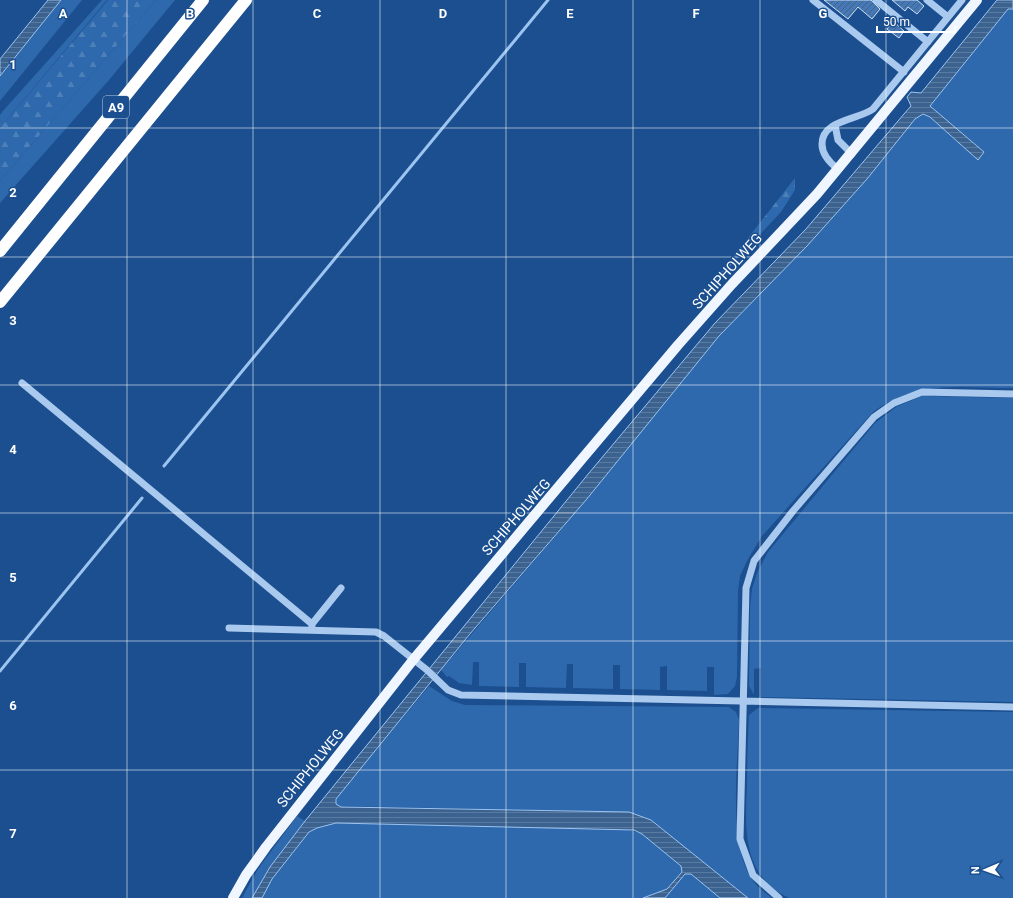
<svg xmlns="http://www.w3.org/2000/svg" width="1013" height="898" viewBox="0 0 1013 898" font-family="Roboto,sans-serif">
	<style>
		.grass { fill: #2e69ad }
		.forest { fill: url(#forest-firs) }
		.water { fill: url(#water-rules); stroke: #9cc4f0 }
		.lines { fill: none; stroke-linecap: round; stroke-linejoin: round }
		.stream { stroke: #9cc4f0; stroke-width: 3 }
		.building { fill: url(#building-hatch); stroke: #cfe3fa }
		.minor { stroke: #a9c9ee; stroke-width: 7 }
		.major { stroke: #f0f6ff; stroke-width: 10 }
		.highway { stroke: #fff; stroke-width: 12 }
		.grid { fill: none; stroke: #fff; stroke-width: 1; stroke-opacity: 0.55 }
		.labels { text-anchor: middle; stroke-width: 3; stroke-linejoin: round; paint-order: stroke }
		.shield { fill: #1b4f8f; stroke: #bbcadd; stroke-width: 1 }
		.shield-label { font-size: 13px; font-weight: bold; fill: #fff }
		.street-label { font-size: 14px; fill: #fff; stroke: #1b4f8f }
		.grid-label { font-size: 13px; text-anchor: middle; font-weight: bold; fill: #fff; stroke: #1b4f8f; stroke-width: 3; stroke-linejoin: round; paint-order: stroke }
	</style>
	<defs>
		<pattern id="forest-firs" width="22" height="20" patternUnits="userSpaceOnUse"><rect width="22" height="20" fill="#2e69ad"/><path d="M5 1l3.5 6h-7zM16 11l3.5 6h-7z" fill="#4d80b9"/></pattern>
		<pattern id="water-rules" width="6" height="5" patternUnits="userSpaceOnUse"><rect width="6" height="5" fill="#3c6290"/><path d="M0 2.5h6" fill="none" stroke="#597aa1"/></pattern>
		<pattern id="building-hatch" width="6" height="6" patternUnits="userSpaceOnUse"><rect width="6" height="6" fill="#4478b7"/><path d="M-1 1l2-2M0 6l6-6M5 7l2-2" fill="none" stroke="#486282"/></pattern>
	</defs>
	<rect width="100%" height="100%" fill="#1b4f8f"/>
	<path class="grass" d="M61,0h21l-82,101v-25z
		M102,0h5l-107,128v-13l2,-3z
		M156,0h19l-66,80 -109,123v-22z
		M1008,9h5v379c-52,0 -95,-9 -140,24l-111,124 -14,23 -8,17 -2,15 -1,86 -2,9 -7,8 -14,1v-28h-7v24l-40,-1v-24l-7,1v23l-40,-1v-24h-7v24l-40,-1v-24h-6l-1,24 -40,-1v-24h-7v24l-40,-1v-24h-6l-1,23 -13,-2 -10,-7 -2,1 -6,-7 145,-170 133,-164 88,-90 60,-67 48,-60 8,-5 7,3 48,43 6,-8 -54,-46z
		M922,396l91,2v304l-252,-5v-29l-7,1v26l-5,-9 1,-78 2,-19 5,-16 11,-21 107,-129 21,-16z
		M429,686l23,15 13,4 264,2 7,5 3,8c-1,43 -12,127 15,162 4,6 12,11 18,16h-24l-97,-78 -22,-8 -291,-6 -2,-2 1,-7z
		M758,708l255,4v186h-224c-47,-22 -44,-69 -42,-112 0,-24 1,-48 2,-71z
		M297,816l8,5 -35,46 -18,31h-10l16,-29z
		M336,823l290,6 16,5 39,32 1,6 -15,17 -24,9h-381l10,-19 37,-47 8,-4z
		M684,874h7l29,24h-55z"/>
	<path class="forest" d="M108,0h48l-156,181v-53z
		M795,178v12l-14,22 -78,83z"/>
	<path class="water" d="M48,0h13l-61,76v-17z
		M997,0h16v9h-5l-78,97 54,46 -6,8 -48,-43 -7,-3 -8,5 -48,60 -60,67 -88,90 -133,164 -117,135 -133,164v5l5,3 288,5 22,8 97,78h-28l-29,-24h-6l-20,24h-22l24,-9 15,-17 -1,-6 -39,-32 -8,-4 -298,-7 -19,5 -8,4 -37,47 -10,19h-10l18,-31 35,-46 284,-348 126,-150 91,-94 98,-115 7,-8 -4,-9 4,-5 10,1z"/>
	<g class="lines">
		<path class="stream" d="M164,466l384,-466
			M0,671l142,-173"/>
	</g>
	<path class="building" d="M824,0h47l9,9 -8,10 -14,-12 -10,12z
		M892,0h25l7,6 -7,8 -9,-7 -3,4z
		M893,21l11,10 -5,7 -12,-9z"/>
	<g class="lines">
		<path class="minor" d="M813,0l91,72
			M876,0l52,42
			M927,0l21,17
			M835,125l3,15 14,14
			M838,169c-8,-6 -16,-14 -16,-25 0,-24 36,-24 51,-35l89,-109
			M22,383l290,241v6
			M312,624l29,-36
			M229,628l147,4 8,4 43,34 21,20 13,5 552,12
			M779,898l-26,-23 -13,-36 6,-251 8,-27 39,-50 81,-94 20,-14 28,-11 91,2"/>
		<path class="major" d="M233,898l13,-23 20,-28 147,-187 120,-143 145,-172 54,-61 85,-90 160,-194"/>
		<path class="highway" d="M0,251l203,-251
			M0,302l246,-302"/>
	</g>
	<path class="grid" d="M127,0v898M253,0v898M380,0v898M506,0v898M633,0v898M760,0v898M886,0v898M0,128h1013M0,257h1013M0,385h1013M0,513h1013M0,641h1013M0,770h1013"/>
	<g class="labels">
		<rect class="shield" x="103" y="96" width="26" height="22" rx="3"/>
		<g class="shield-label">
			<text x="116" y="112">A9</text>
		</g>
		<g class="street-label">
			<text transform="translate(727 271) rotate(-48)" y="5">SCHIPHOLWEG</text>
			<text transform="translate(516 517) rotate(-49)" y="5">SCHIPHOLWEG</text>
			<text transform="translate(310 768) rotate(-51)" y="5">SCHIPHOLWEG</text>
		</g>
	</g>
	<g class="grid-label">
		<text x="63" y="18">A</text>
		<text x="190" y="18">B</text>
		<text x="317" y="18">C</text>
		<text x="443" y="18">D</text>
		<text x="570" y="18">E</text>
		<text x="696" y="18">F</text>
		<text x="823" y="18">G</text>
		<text x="13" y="69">1</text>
		<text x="13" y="197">2</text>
		<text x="13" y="325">3</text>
		<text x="13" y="454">4</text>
		<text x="13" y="582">5</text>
		<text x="13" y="710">6</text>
		<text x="13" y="838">7</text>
	</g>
	<g transform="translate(985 870) rotate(268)" stroke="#1b4f8f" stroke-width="3" paint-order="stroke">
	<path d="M0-3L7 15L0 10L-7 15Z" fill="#ffffff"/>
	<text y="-6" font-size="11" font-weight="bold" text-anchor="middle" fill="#ffffff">N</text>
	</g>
	<path d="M877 26v6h78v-6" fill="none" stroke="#ffffff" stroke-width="2"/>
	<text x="883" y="26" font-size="12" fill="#ffffff" stroke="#1b4f8f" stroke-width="3" paint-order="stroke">50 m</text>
</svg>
